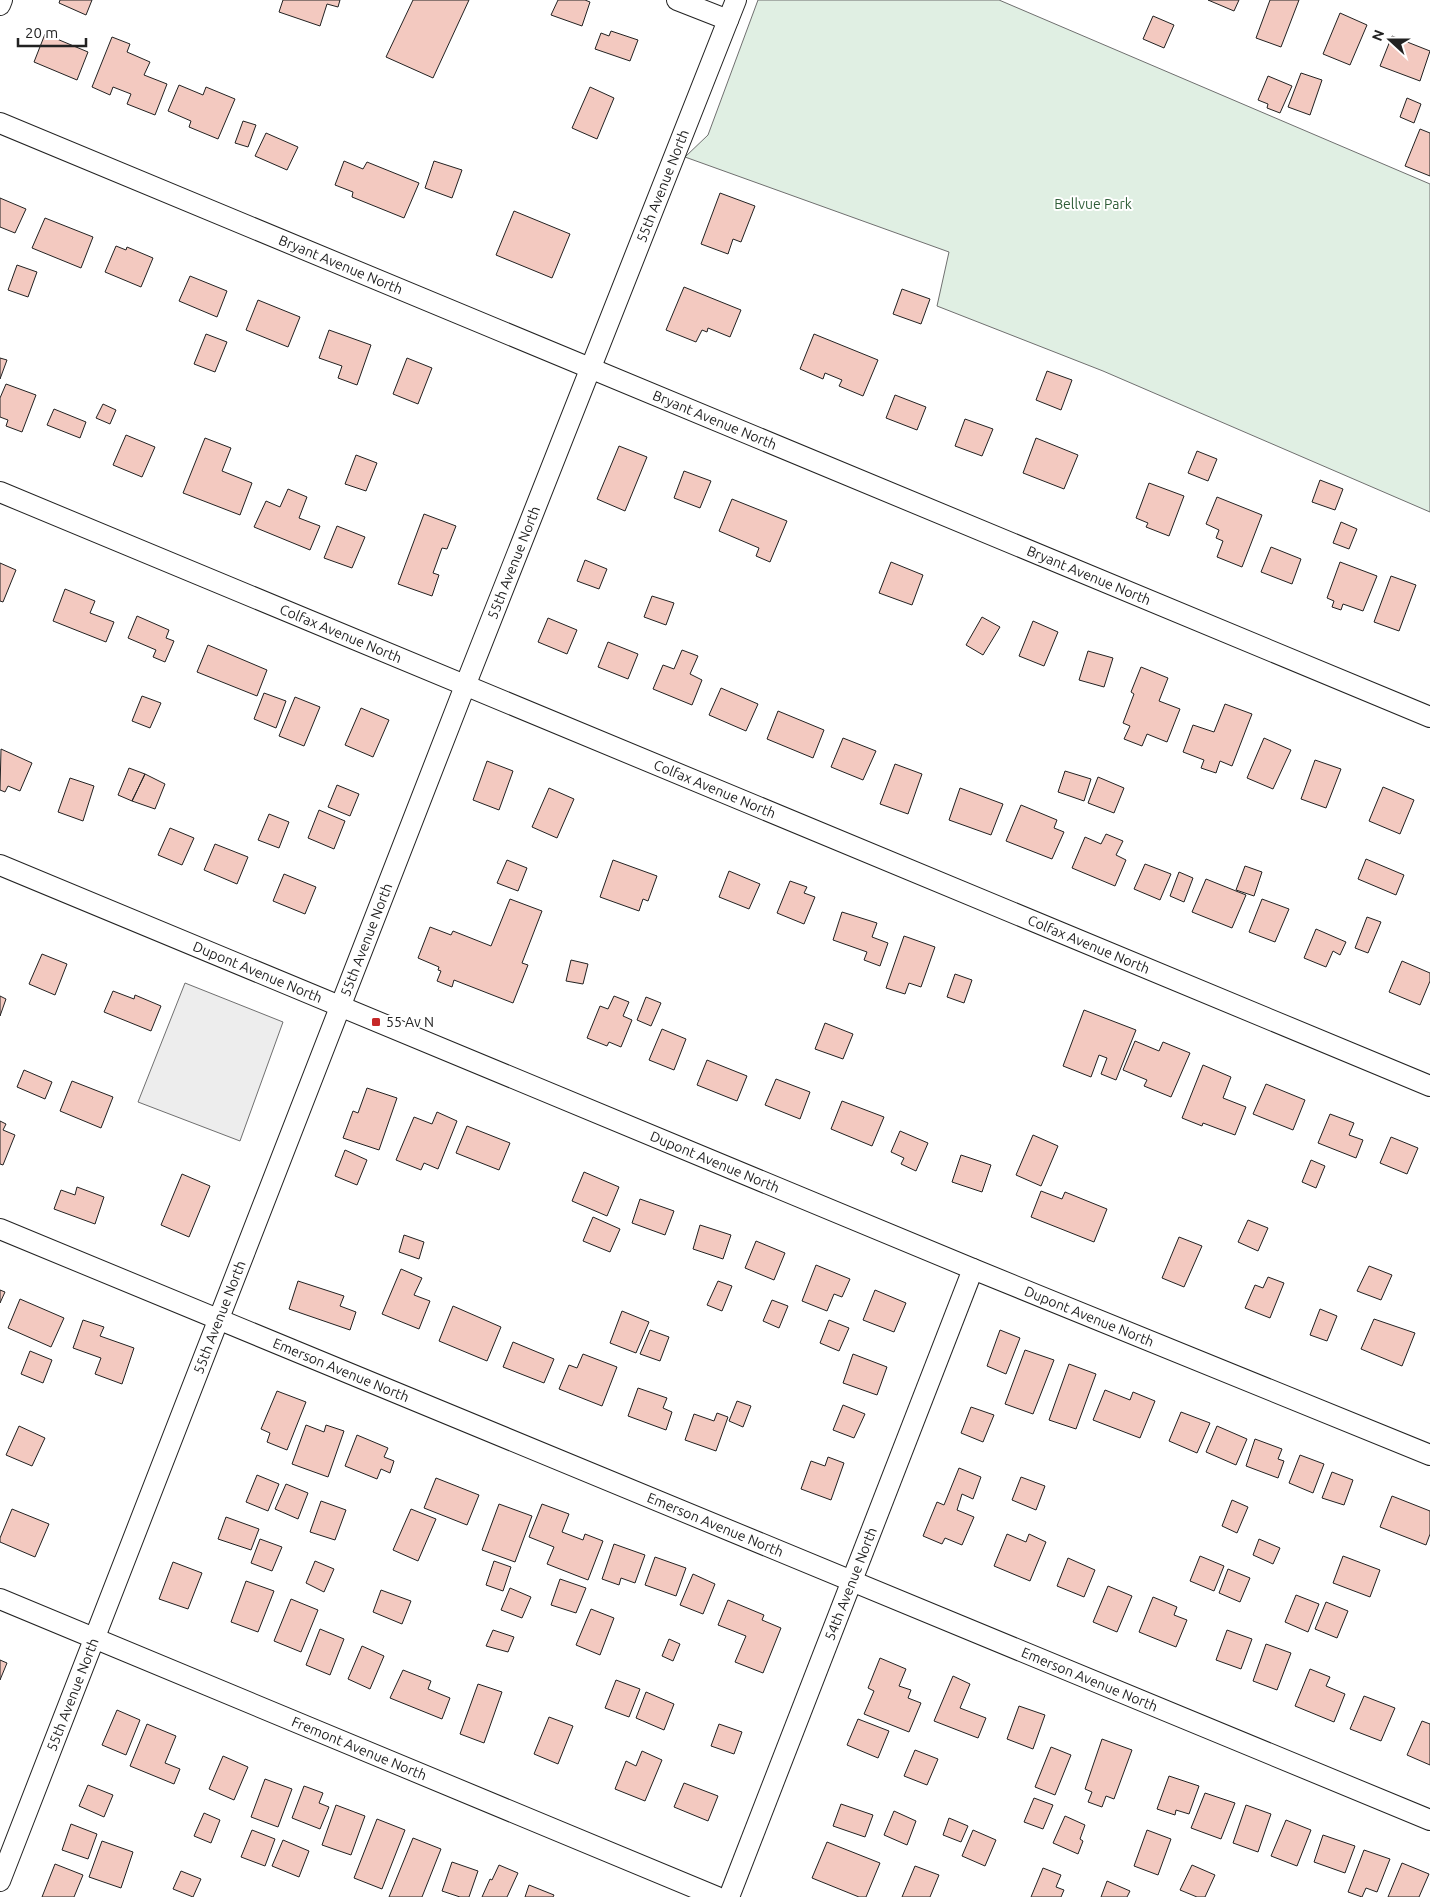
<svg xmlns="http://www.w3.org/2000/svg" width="1430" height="1897" viewBox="0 0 1430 1897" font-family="Ubuntu,sans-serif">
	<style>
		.green { fill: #e0efe3; stroke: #6f6f6f }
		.parking { fill: #ededed; stroke: #6f6f6f }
		.building { fill: #f3c9c0; stroke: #222 }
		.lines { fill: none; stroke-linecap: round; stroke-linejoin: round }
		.street-casing { stroke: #222; stroke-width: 22 }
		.street { stroke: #fff; stroke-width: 20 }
		.poi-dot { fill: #c62828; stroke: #fff; stroke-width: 2 }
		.labels { text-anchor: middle; stroke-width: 4; stroke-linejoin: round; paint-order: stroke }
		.street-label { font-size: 14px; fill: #222; stroke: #fff }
		.park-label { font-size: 14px; fill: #2f5e38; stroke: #fff }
		.poi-label { font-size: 14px; fill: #222; stroke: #fff; text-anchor: start }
	</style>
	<rect width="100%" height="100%" fill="#fff"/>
	<path class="green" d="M758,0h241l431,184v328l-327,-141 -166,-65 12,-54 -264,-95 23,-22z"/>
	<path class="parking" d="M185,983l98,39 -43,119 -102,-39z"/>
	<path class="building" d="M60,0h32l-6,15 -27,-12z
		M283,0h57l-2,7 -11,-3 -7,22 -41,-14z
		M413,0h56l-36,78 -47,-21z
		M558,0h27l5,2 -8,24 -31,-11z
		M1208,0h31l-5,11z
		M1270,0h29l-18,47 -25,-9z
		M1340,13l27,12 -17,40 -27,-11z
		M1153,16l21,9 -10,23 -21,-9z
		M611,31l27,9 -8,21 -35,-12 6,-16 8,3z
		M45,34l43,18 -11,28 -43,-18z
		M1392,36l38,15 -10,30 -40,-15z
		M112,37l18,7 -3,8 23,10 -6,13 23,9 -12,31 -28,-11 4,-10 -18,-7 -3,8 -18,-8z
		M1301,73l21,7 -12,35 -22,-8z
		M1268,76l24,10 -12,27 -13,-5 1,-4 -10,-4z
		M179,85l24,10 3,-8 29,12 -17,40 -29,-12 2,-6 -23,-10z
		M590,87l24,11 -17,41 -25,-11z
		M1407,98l14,6 -7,19 -14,-6z
		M243,121l13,4 -8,22 -13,-4z
		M1420,129l10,4v43l-25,-10z
		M266,133l32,14 -11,23 -32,-14z
		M344,161l19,8 4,-7 52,21 -15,35 -52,-21 1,-5 -18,-7z
		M434,161l28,9 -10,28 -27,-10z
		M720,193l35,13 -14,36 -8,-3 -5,15 -27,-10z
		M0,198l26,11 -11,24 -15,-6z
		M514,211l56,23 -18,44 -56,-23z
		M45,218l48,19 -12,31 -49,-20z
		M116,246l10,4 1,-3 26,11 -12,29 -36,-15z
		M17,265l20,7 -9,25 -20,-7z
		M190,276l37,15 -10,26 -38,-16z
		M684,287l57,23 -11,27 -22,-9 -1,4 -5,-2 -6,12 -30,-12z
		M902,289l28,10 -9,25 -28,-10z
		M258,300l42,17 -12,30 -42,-17z
		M329,330l42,15 -14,40 -19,-7 4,-12 -23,-8z
		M206,334l21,8 -12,30 -21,-8z
		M814,334l64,26 -15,36 -24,-10 3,-6 -17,-7 -2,6 -23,-10z
		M0,358l7,2 -7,19z
		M407,358l25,10 -14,36 -25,-10z
		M1047,371l25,9 -11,30 -25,-10z
		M6,384l30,11 -14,37 -16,-6 2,-6 -8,-3v-19z
		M895,395l31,12 -9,23 -31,-12z
		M103,404l13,6 -6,14 -14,-6z
		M54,409l32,13 -6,16 -33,-13z
		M965,419l28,10 -11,27 -27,-10z
		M126,435l29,12 -13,30 -29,-12z
		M205,438l26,10 -9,23 30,12 -12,32 -57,-22z
		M1036,438l42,17 -14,34 -41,-16z
		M619,446l28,11 -22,54 -28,-12z
		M1197,451l20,8 -9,22 -20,-8z
		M356,455l21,8 -11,28 -21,-7z
		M684,471l27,10 -11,27 -26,-10z
		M1320,480l23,9 -8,21 -23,-8z
		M1149,483l35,13 -15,40 -23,-9 2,-4 -12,-5z
		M288,489l19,8 -8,21 21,8 -10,24 -56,-23 12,-26 14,6z
		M1217,497l45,18 -20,52 -25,-10 6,-16 -7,-3 3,-8 -13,-6z
		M732,499l55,22 -17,41 -14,-6 3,-8 -40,-17z
		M424,514l32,12 -9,23 -5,-1 -9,25 6,2 -7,21 -34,-12z
		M1341,522l16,7 -8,20 -16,-6z
		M337,526l28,11 -13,31 -28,-10z
		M1271,547l30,12 -9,25 -31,-12z
		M585,560l22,9 -8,20 -22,-8z
		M891,562l32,13 -11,30 -33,-12z
		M1340,562l37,14 -14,35 -20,-7 -2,6 -9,-3 2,-6 -7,-3z
		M0,563l16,7 -13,32 -3,-1z
		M1391,576l25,9 -17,46 -25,-9z
		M65,589l30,12 -5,12 24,9 -8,20 -53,-21z
		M652,596l22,7 -8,22 -22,-8z
		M137,616l32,14 -3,8 8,3 -9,21 -12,-5 3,-7 -28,-12z
		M982,617l18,10 -17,28 -17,-10z
		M548,618l29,12 -10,24 -29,-12z
		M1033,621l25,11 -14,34 -25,-10z
		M608,642l30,12 -10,25 -30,-12z
		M208,645l59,25 -10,26 -60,-24z
		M682,650l16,6 -8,18 12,6 -10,25 -39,-16 10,-24 11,4z
		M1088,651l25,7 -9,29 -25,-7z
		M1141,667l27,11 -9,23 21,8 -13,33 -20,-8 -5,12 -18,-7 6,-13 -7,-3 11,-29 -3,-2z
		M721,688l37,16 -12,27 -37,-16z
		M264,693l22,8 -10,27 -22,-9z
		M142,696l19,7 -11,25 -18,-7z
		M295,697l25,10 -16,39 -25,-10z
		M1225,704l27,10 -20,52 -12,-5 -4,12 -15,-5 3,-8 -21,-8 10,-27 21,7z
		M361,708l28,12 -16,37 -28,-12z
		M778,711l46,19 -11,28 -46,-19z
		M843,738l33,13 -13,29 -32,-13z
		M1264,738l27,12 -18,39 -26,-11z
		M1,749l31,14 -12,28 -12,-5 -3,6 -5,-2z
		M1315,760l26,9 -15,39 -25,-9z
		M487,761l26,10 -14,39 -26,-10z
		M895,764l27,10 -14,40 -28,-10z
		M129,768l16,6 -13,27 -14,-6z
		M1065,771l26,8 -7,22 -26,-9z
		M145,774l20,10 -10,25 -23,-8z
		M1098,777l26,11 -10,25 -26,-10z
		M70,778l24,8 -11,35 -25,-9z
		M337,785l22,9 -9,22 -22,-9z
		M1383,787l31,13 -14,34 -31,-13z
		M549,788l25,11 -17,39 -25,-11z
		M960,788l43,16 -12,31 -42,-15z
		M1021,805l36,15 -3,8 10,4 -12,27 -46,-18z
		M319,810l26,11 -11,28 -26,-11z
		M269,814l20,8 -10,26 -21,-8z
		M170,828l24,10 -12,27 -24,-10z
		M1106,834l17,7 -7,14 10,5 -11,26 -43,-18 13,-31 16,7z
		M215,844l33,13 -11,27 -33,-14z
		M1366,859l38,16 -8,20 -38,-16z
		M507,860l20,8 -9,23 -21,-8z
		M613,860l44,16 -9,25 -5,-2 -4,12 -39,-14z
		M1145,864l26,10 -11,26 -26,-11z
		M1245,866l17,6 -8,24 -18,-6z
		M729,871l31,13 -11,25 -30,-12z
		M1179,872l14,6 -9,24 -14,-6z
		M284,874l32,13 -11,27 -32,-13z
		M1206,879l40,16 -14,33 -40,-16z
		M790,881l17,6 -3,6 11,4 -11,27 -27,-11z
		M510,899l32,12 -20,52 6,2 -15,38 -59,-23 -2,7 -15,-6 4,-10 -3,-1 1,-3 -21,-9 12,-31 21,8 2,-4 38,15z
		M1262,899l27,10 -14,33 -26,-10z
		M842,912l35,11 -5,14 16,6 -8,23 -16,-6 3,-8 -34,-12z
		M1367,917l14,5 -13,31 -13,-5z
		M1316,929l30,13 -6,13 -7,-4 -7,16 -22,-9z
		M904,936l31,11 -14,40 -12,-4 -4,11 -19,-6z
		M42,954l25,10 -12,31 -26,-11z
		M571,960l17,4 -5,20 -17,-3z
		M1402,961l28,12v8l-10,24 -31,-13z
		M955,974l17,6 -8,23 -17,-6z
		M113,991l21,8 1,-4 26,11 -10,25 -47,-19z
		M0,996l6,3 -6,17z
		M614,996l15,6 -6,14 9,4 -11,27 -12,-5 -2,4 -20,-8 13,-32 8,3z
		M646,997l15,6 -10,23 -14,-6z
		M1084,1010l52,20 -20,50 -15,-6 6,-16 -8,-3 -8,22 -28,-11z
		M825,1023l28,11 -10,25 -28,-10z
		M662,1029l24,10 -12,31 -25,-10z
		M1135,1041l24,10 4,-9 27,11 -19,44 -27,-11 3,-6 -24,-10z
		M707,1060l40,16 -10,25 -40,-16z
		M1203,1065l28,12 -8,21 23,9 -11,28 -32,-12 -1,3 -20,-8z
		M24,1070l28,12 -7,17 -28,-12z
		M776,1079l34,13 -10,27 -35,-14z
		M72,1081l41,16 -12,31 -41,-17z
		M1266,1084l39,16 -12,30 -40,-16z
		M367,1088l30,10 -18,52 -36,-12 10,-27 5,2z
		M842,1101l42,16 -12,29 -41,-17z
		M437,1112l20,9 -19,48 -14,-6 -3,7 -25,-10 18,-43 18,7z
		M1330,1114l24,9 -5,12 14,5 -7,18 -38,-15z
		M0,1121l6,3 -3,6 12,5 -12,30 -3,-1z
		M467,1126l43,17 -11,27 -43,-17z
		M900,1131l28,12 -12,28 -15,-7 3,-6 -13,-6z
		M1033,1135l25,11 -17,40 -25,-11z
		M1391,1137l27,11 -11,26 -27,-11z
		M345,1150l22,10 -10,25 -22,-9z
		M961,1155l30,10 -9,27 -30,-10z
		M1311,1160l14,6 -9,22 -14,-6z
		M584,1172l35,15 -12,29 -35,-15z
		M182,1174l28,12 -21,51 -28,-12z
		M77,1187l27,10 -9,27 -41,-15 7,-19 14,5z
		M1041,1191l21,8 3,-7 42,17 -13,33 -63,-25z
		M640,1199l34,12 -9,24 -33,-12z
		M593,1217l27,12 -10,23 -27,-11z
		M1248,1220l20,8 -10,23 -20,-9z
		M700,1225l31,10 -8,24 -30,-10z
		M404,1235l20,7 -5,17 -20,-7z
		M1179,1237l23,9 -18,41 -22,-9z
		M756,1241l29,12 -11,27 -29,-12z
		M816,1265l34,14 -8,18 -8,-3 -7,17 -25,-10z
		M1369,1266l23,9 -11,25 -24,-9z
		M401,1269l21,9 -8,17 16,6 -11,28 -37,-15z
		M1268,1277l16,6 -14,35 -25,-10 10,-23 8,3z
		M298,1281l46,15 -4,10 16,6 -6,18 -61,-21z
		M718,1281l14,5 -10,25 -15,-6z
		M0,1290l5,2 -5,11z
		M875,1290l31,13 -12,29 -31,-12z
		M20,1299l44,19 -13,29 -43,-19z
		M772,1300l16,6 -9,22 -16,-7z
		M453,1306l48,21 -14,34 -48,-20z
		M1320,1309l17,7 -10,25 -17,-6z
		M622,1311l27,11 -13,31 -26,-10z
		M1374,1319l41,14 -13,33 -41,-17z
		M83,1320l21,7 -4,9 34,12 -12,36 -27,-10 6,-16 -28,-10z
		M829,1320l20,8 -10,23 -19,-8z
		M650,1330l19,7 -9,24 -20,-7z
		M1000,1330l20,8 -14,36 -19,-8z
		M513,1342l41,17 -10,24 -41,-16z
		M1025,1350l29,10 -21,54 -28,-10z
		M30,1351l22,9 -9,23 -22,-9z
		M583,1354l34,13 -15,39 -43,-17 10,-24 8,3z
		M853,1354l34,13 -10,28 -34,-12z
		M1069,1364l27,10 -20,55 -27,-9z
		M638,1388l29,10 -4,10 9,4 -6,18 -38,-14z
		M1105,1390l25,10 3,-8 22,9 -15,37 -47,-18z
		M277,1391l29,11 -19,48 -20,-8 3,-9 -9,-4z
		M737,1401l14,5 -8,21 -14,-6z
		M843,1405l22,9 -11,24 -21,-8z
		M971,1407l23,8 -11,27 -22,-9z
		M1181,1412l29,11 -13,30 -28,-12z
		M717,1413l11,4 -12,34 -31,-11 9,-26 20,7z
		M306,1425l18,7 2,-7 18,6 -16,46 -36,-13z
		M19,1426l26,12 -13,28 -26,-11z
		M1217,1426l30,13 -11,26 -30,-13z
		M357,1435l31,13 -4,9 10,4 -4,12 -9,-4 -4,10 -32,-13z
		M1255,1439l27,10 -4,10 6,2 -6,17 -32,-12z
		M1300,1455l24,9 -11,29 -24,-10z
		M828,1457l16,6 -13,37 -30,-11 10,-28 14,5z
		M959,1468l22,9 -8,22 -11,-5 -5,16 17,7 -12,28 -17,-7 -3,6 -19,-8 14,-34 7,3z
		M1332,1472l21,8 -9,25 -22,-7z
		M257,1475l22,9 -11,27 -22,-9z
		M1021,1477l24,9 -9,24 -24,-10z
		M436,1478l43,17 -12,30 -43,-17z
		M286,1484l22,9 -10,26 -23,-10z
		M1392,1496l38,15v23l-4,11 -46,-18z
		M1232,1500l16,7 -11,26 -15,-7z
		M321,1501l25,9 -11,30 -25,-8z
		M499,1504l33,12 -17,46 -33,-12z
		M542,1504l27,10 -7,18 21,8 2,-6 18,7 -15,39 -41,-16 7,-17 -25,-10z
		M12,1509l37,15 -14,33 -35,-15v-4z
		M411,1509l25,10 -18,42 -25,-11z
		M226,1517l33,12 -8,21 -33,-11z
		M1007,1534l19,8 3,-8 17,8 -16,39 -36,-15z
		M260,1539l22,8 -10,24 -21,-8z
		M1259,1539l21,9 -7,16 -20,-9z
		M614,1544l31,11 -10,28 -14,-5 -2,7 -17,-6z
		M1200,1556l24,10 -10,25 -24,-10z
		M1343,1556l37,14 -10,27 -37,-14z
		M655,1557l31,11 -10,28 -31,-11z
		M1068,1558l27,12 -11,27 -27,-11z
		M315,1561l19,8 -10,23 -18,-9z
		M494,1561l17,6 -8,24 -17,-6z
		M173,1562l29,11 -14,36 -29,-10z
		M1228,1569l22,9 -10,24 -21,-9z
		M693,1574l22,10 -12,30 -23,-9z
		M560,1579l26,9 -10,25 -25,-8z
		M246,1581l28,10 -16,41 -27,-10z
		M1108,1586l24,10 -15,36 -24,-10z
		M510,1588l21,9 -9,21 -21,-8z
		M381,1590l30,11 -9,23 -29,-12z
		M1296,1595l23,9 -11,28 -23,-10z
		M1153,1597l24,10 -3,8 13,5 -11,27 -37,-15z
		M291,1599l27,11 -17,42 -27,-11z
		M728,1600l36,15 -2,5 19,8 -18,45 -28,-11 11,-26 -28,-11z
		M1326,1602l22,9 -11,27 -22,-9z
		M591,1609l23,9 -14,37 -24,-10z
		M320,1629l24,10 -14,36 -24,-10z
		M493,1630l21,7 -6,15 -22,-6z
		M1227,1630l25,9 -11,30 -25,-9z
		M669,1639l11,5 -7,17 -11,-5z
		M1266,1644l25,9 -14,37 -24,-9z
		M362,1646l22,10 -14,33 -22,-10z
		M880,1658l26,11 -7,17 12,4 -3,8 13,5 -12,29 -45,-18 10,-23 -6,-3z
		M0,1660l7,3 -7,17z
		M1310,1669l20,8 -4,9 19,8 -11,28 -39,-16z
		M403,1670l28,11 -3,8 22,9 -8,21 -52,-21z
		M953,1676l17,8 -10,24 26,10 -8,20 -44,-17z
		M616,1680l24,9 -11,28 -24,-9z
		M478,1684l24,8 -18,51 -24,-9z
		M646,1692l28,12 -10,26 -28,-12z
		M1364,1696l31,12 -14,33 -31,-12z
		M1019,1706l26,9 -12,34 -26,-10z
		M117,1710l23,10 -14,35 -24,-10z
		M549,1717l24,9 -15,38 -24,-10z
		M858,1719l31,12 -11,27 -31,-13z
		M1422,1721l8,3v41l-23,-10z
		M147,1724l29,12 -11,27 15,6 -6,15 -44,-18z
		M719,1724l23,8 -8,22 -23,-8z
		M1102,1739l30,11 -18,49 -8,-3 -4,11 -14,-5 4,-10 -7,-3z
		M1051,1747l20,8 -16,40 -20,-8z
		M915,1750l23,9 -11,26 -23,-9z
		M642,1751l20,9 -17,41 -30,-12 11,-28 10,5z
		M223,1756l25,11 -14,33 -25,-11z
		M1169,1776l30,10 -10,28 -13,-4 -1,5 -18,-6z
		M265,1779l27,10 -14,38 -27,-10z
		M684,1783l34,13 -10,25 -34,-14z
		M88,1785l25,10 -9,22 -25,-11z
		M304,1786l19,7 -4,10 10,4 -9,22 -28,-11z
		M1205,1793l30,10 -14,36 -30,-11z
		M1034,1798l19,7 -10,24 -19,-7z
		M841,1804l32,11 -8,22 -32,-11z
		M336,1805l29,11 -14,39 -29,-10z
		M1246,1805l25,9 -13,38 -25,-9z
		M894,1811l22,10 -9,24 -23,-10z
		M204,1813l16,7 -9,23 -17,-7z
		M1065,1816l20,9 -5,14 3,2 -5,13 -25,-11z
		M949,1818l19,8 -7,16 -18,-7z
		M377,1819l28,11 -23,59 -28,-11z
		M1286,1820l25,10 -14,36 -26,-10z
		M71,1824l26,10 -9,25 -26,-9z
		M252,1830l23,9 -10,27 -24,-9z
		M973,1830l23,10 -11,26 -23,-10z
		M1147,1830l24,9 -13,36 -24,-9z
		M1323,1835l32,11 -10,27 -31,-11z
		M413,1838l28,11 -19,48h-33z
		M283,1840l26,11 -10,26 -27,-11z
		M102,1841l31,11 -12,36 -32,-11z
		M827,1842l53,21 -14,34h-7l-47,-19z
		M1364,1850l26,9 -13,33 -11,-4 -4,9 -14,-5z
		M452,1862l26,9 -9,26h-9l-18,-6z
		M1402,1863l27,11 -10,23h-31z
		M55,1864l28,11 -9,22h-32z
		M499,1865l19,8 -11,24h-25l8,-18 2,1z
		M1192,1865l23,10 -10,22h-8l-17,-7z
		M915,1866l24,9 -9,22h-28z
		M1043,1868l18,7 -5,12 8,3 -3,7h-30z
		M181,1871l20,8 -8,18 -20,-8z
		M1107,1881l23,10 -3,6h-26z
		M529,1885l25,10 -1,2h-28z"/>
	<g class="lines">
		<defs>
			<g id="street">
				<path d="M677,0l51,20"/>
				<path d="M0,5l2,-5"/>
				<path id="s1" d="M0,123l1430,594"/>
				<path id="s2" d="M0,492l1430,594"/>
				<path id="s3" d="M0,865l973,404 457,186"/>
				<path id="s4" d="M0,1229l1430,591"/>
				<path id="s5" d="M0,1599l717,298"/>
				<path id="s6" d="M0,1881l465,-1195 271,-686"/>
				<path id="s7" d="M729,1897l244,-628"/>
			</g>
		</defs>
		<use href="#street" class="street-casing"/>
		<use href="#street" class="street"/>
	</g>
	<rect class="poi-dot" x="371" y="1017" width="10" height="10" rx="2.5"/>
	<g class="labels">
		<g class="street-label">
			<text dy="5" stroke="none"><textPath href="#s6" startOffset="1820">55th Avenue North</textPath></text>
			<text dy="5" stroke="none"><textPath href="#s1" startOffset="369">Bryant Avenue North</textPath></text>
			<text dy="5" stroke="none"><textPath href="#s1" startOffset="774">Bryant Avenue North</textPath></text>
			<text dy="5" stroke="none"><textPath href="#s6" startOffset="1415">55th Avenue North</textPath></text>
			<text dy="5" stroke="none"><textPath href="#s1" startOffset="1179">Bryant Avenue North</textPath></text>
			<text dy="5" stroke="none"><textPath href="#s2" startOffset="369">Colfax Avenue North</textPath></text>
			<text dy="5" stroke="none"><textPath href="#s2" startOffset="774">Colfax Avenue North</textPath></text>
			<text dy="5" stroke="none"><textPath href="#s6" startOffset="1010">55th Avenue North</textPath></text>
			<text dy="5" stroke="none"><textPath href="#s2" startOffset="1179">Colfax Avenue North</textPath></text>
			<text dy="5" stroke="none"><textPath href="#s3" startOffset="279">Dupont Avenue North</textPath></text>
			<text dy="5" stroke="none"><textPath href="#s3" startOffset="774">Dupont Avenue North</textPath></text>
			<text dy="5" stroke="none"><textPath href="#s3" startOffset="1179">Dupont Avenue North</textPath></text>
			<text dy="5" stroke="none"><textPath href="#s6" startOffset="605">55th Avenue North</textPath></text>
			<text dy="5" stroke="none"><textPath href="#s4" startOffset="369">Emerson Avenue North</textPath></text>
			<text dy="5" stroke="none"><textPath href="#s4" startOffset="774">Emerson Avenue North</textPath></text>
			<text dy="5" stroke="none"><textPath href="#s7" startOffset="336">54th Avenue North</textPath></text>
			<text dy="5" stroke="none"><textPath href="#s4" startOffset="1179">Emerson Avenue North</textPath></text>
			<text dy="5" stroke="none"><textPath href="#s6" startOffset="200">55th Avenue North</textPath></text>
			<text dy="5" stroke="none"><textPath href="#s5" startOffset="389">Fremont Avenue North</textPath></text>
		</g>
		<g class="park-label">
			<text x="1093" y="209">Bellvue Park</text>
		</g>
		<g class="poi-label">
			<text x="386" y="1027">55 Av N</text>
		</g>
	</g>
	<g transform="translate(1390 40) rotate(291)" stroke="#ffffff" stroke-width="4" paint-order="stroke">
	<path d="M0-4L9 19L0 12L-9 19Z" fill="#222222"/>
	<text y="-8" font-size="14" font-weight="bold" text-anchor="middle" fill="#222222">N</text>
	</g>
	<path d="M18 38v8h68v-8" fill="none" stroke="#222222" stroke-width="2.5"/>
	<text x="25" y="38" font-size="15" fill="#222222" stroke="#ffffff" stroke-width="4" paint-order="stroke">20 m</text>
</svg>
